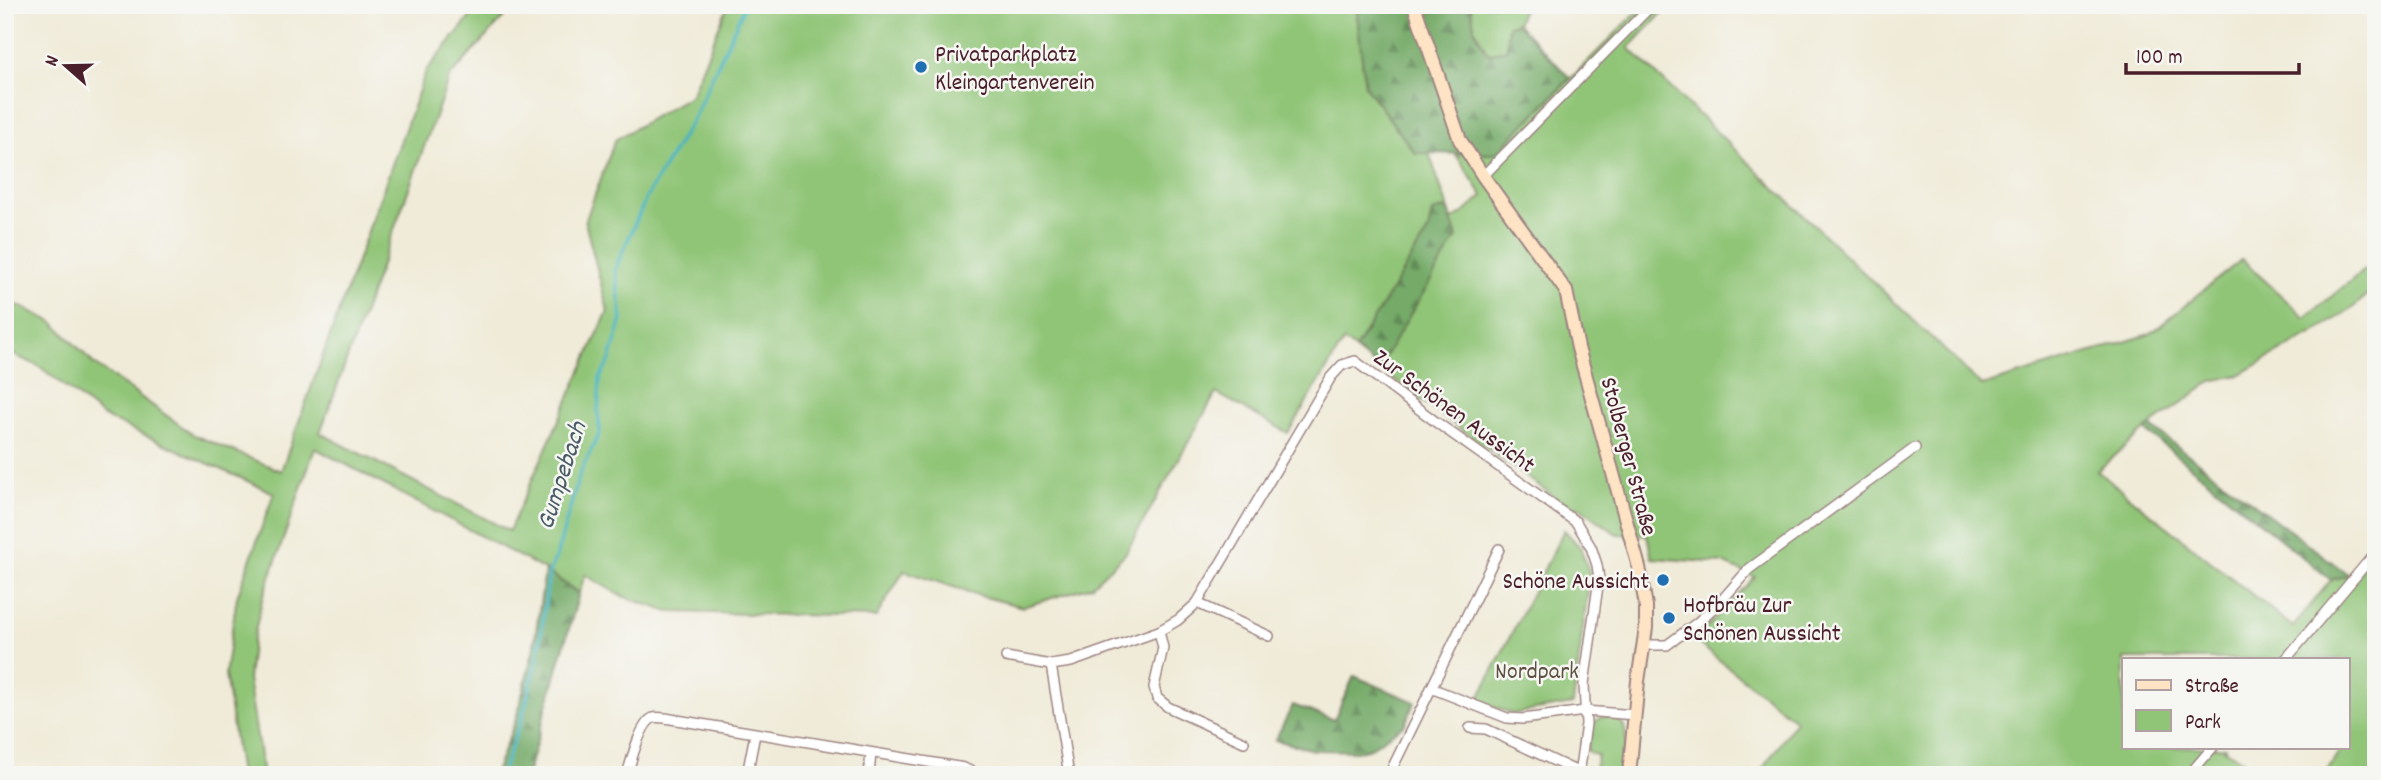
<svg xmlns="http://www.w3.org/2000/svg" width="2381" height="780" viewBox="0 0 2381 780" font-family="Dekko,sans-serif">
	<style>
		.green { fill: #90c577; stroke: #6d7251; stroke-width: 2 }
		.forest { fill: url(#forest-firs); stroke: #5f644a; stroke-width: 2 }
		.lines { fill: none; stroke-linecap: round; stroke-linejoin: round }
		.stream { stroke: #45b4bf; stroke-width: 3.5 }
		.minor-casing { stroke: #9d8582; stroke-width: 12 }
		.secondary-casing { stroke: #9d8582; stroke-width: 16 }
		.minor { stroke: #fff; stroke-width: 9 }
		.secondary { stroke: #fee4c5; stroke-width: 12 }
		.poi-dot { fill: #1f6fb2; stroke: #f6f6f2; stroke-width: 2.5 }
		.labels { text-anchor: middle; stroke-width: 5; stroke-linejoin: round; paint-order: stroke }
		.poi-label { font-size: 24px; fill: #4a1f2b; stroke: #f6f6f2; text-anchor: start }
		.street-label { font-size: 24px; fill: #4a1f2b; stroke: #f6f6f2 }
		.park-label { font-size: 24px; fill: #5f5142; stroke: #f6f6f2 }
		.water-label { font-size: 26px; font-style: italic; fill: #485b66; stroke: #f6f6f2 }
	</style>
	<defs>
		<pattern id="forest-firs" width="22" height="20" patternUnits="userSpaceOnUse" patternTransform="scale(1.75)"><rect width="22" height="20" fill="#74aa68"/><path d="M5 1l3.5 6h-7zM16 11l3.5 6h-7z" fill="#618a56"/></pattern>
	</defs>
	<rect width="100%" height="100%" fill="#f6f6f2"/>
	<filter id="ink" filterUnits="userSpaceOnUse"><feTurbulence type="fractalNoise" baseFrequency=".0143" numOctaves="2"/><feDisplacementMap in="SourceGraphic" scale="14" xChannelSelector="R" yChannelSelector="G"/><feConvolveMatrix kernelMatrix="1 2 1 2 8 2 1 2 1" color-interpolation-filters="sRGB"/></filter>
	<filter id="wash" filterUnits="userSpaceOnUse"><feTurbulence type="fractalNoise" baseFrequency=".00686" numOctaves="4" result="noise"/><feDisplacementMap in="SourceGraphic" scale="28" xChannelSelector="R" yChannelSelector="G"/><feGaussianBlur stdDeviation="1.57" result="paint"/><feColorMatrix in="noise" values="0 0 0 0 0 0 0 0 0 0 0 0 0 0 0 0 0 1.4 0 .05"/><feComposite in="paint" operator="in"/></filter>
	<g filter="url(#wash)">
		<rect width="100%" height="100%" fill="#f0ebd8"/>
		<path class="green" d="M480,5h35l-66,73 -129,355 189,98 99,-220 -23,-89 30,-82 76,-45 37,-90h628l9,81 50,67h14l23,67 14,-9 17,-15 -28,-43 40,1 149,-149h26l-41,43 353,338 168,-52 92,-75 63,59 71,-58v28l-26,22 -35,22 -76,43 -27,6 -62,45 -53,45 196,156 38,-47 18,-5 27,-30v230h-52l18,-28h6v-88h-224v88h101l-1,2 43,26h-490l-14,-7 33,-47 -102,-81 61,-63 -32,-14 -71,-5 -5,-23 -30,-1 -39,-28 -4,5 -162,-117 -68,-53 -56,92 -72,-40 -91,161 -34,32 -68,21 -42,-11 -77,-25 -28,46 -207,-5 -47,-16 -37,-21 -6,18 -34,-23 -230,-122 -53,152 -10,45 -4,34 15,96h-23l-15,-101 12,-77 37,-104 -170,-76 -65,-51 -34,-15v-52l48,23 41,42 100,71 87,36 145,-400z
			M1471,5h54l-8,18 -9,3 -1,23 -19,5 -14,-26z
			M1564,530l16,17 10,27 -17,130 -61,10 -34,-14z
			M1601,717c38,-1 22,33 21,58h-29l5,-19 -11,-5 6,-27z"/>
		<path class="forest" d="M1356,5h115l3,23 14,26 19,-5 1,-24 9,-2 53,55 -75,76 -80,-1 -50,-67z
			M1447,208l10,29 -79,131 -23,-19 73,-118 4,-19z
			M2150,426l199,149 -18,5 -186,-150z
			M545,570l34,24 -52,181h-33l22,-56 17,-67z
			M1354,676l61,26 -10,22 -35,24 -11,3 -46,-1 -38,-10 18,-35 41,15z"/>
		<g class="lines">
			<path class="stream" d="M501,775l21,-57 16,-62 11,-83 8,-19 23,-81 20,-41 -2,-19 2,-35 10,-18 12,-41 -7,-50 33,-75 46,-77 51,-112"/>
		</g>
	</g>
	<g filter="url(#ink)">
		<g class="lines">
			<defs>
				<path id="minor" d="M1483,176l169,-171
					M1197,603l72,33
					M1159,631l4,17 -9,39 3,11 11,9 76,35
					M1644,645h23l31,-23 24,-22 27,-31 166,-121
					M1006,657l45,8 20,-3 88,-31 19,-11 19,-17 134,-226 11,-12 13,-4 81,61 140,100 15,25 6,18 2,14 -15,105 2,40 -7,51
					M2286,659l90,-107
					M1051,665l18,110
					M1431,688l76,30 16,1 62,-8 50,4
					M1470,728l16,1 94,44
					M627,775c4,-13 13,-52 26,-57 4,-1 8,0 12,0l299,50 14,7
					M747,775l8,-41
					M869,775l2,-22
					M1389,775l110,-226
					M2189,775l24,-28"/>
				<path id="secondary" d="M1414,5l46,135 23,36 83,115 12,57 61,219 7,39v22l-8,53 -9,94"/>
			</defs>
			<use href="#minor" class="minor-casing"/>
			<use href="#secondary" class="secondary-casing"/>
			<use href="#minor" class="minor"/>
			<use href="#secondary" class="secondary"/>
		</g>
	</g>
	<g class="poi-dot">
		<circle cx="921" cy="67" r="7"/>
		<circle cx="1663" cy="580" r="7"/>
		<circle cx="1669" cy="618" r="7"/>
	</g>
	<g class="labels">
		<g class="poi-label">
			<text x="935" y="61">Privatparkplatz<tspan x="935" dy="28">Kleingartenverein</tspan></text>
			<text x="1649" y="588" text-anchor="end">Schöne Aussicht</text>
			<text x="1683" y="612">Hofbräu Zur<tspan x="1683" dy="28">Schönen Aussicht</tspan></text>
		</g>
		<g class="street-label">
			<text transform="translate(1455 410) rotate(36)" y="8">Zur Schönen Aussicht</text>
			<text transform="translate(1630 456) rotate(75)" y="8">Stolberger Straße</text>
		</g>
		<g class="park-label">
			<text x="1537" y="678">Nordpark</text>
		</g>
		<g class="water-label">
			<text transform="translate(560 475) rotate(-72)" y="9">Gumpebach</text>
		</g>
	</g>
	<rect width="2381" height="780" fill="none" stroke="#f6f6f2" stroke-width="28"/>
	<rect x="2122" y="658" width="228" height="91" fill="#f6f6f2" stroke="#b1a0a2" stroke-width="2"/>
	<rect x="2136" y="680" width="35" height="10" fill="#fee4c5" stroke="#b1a0a2" stroke-width="2"/>
	<text x="2185" y="692" font-size="21" fill="#4a1f2b">Straße</text>
	<rect x="2136" y="710" width="35" height="21" fill="#90c577" stroke="#b1a0a2" stroke-width="2"/>
	<text x="2185" y="728" font-size="21" fill="#4a1f2b">Park</text>
	<g transform="translate(66 66) rotate(290)" stroke="#f6f6f2" stroke-width="5" paint-order="stroke">
	<path d="M0-5L12 26L0 18L-12 26Z" fill="#4a1f2b"/>
	<text y="-10" font-size="19" font-weight="bold" text-anchor="middle" fill="#4a1f2b">N</text>
	</g>
	<path d="M2126 63v10h173v-10" fill="none" stroke="#4a1f2b" stroke-width="3.5"/>
	<text x="2136" y="63" font-size="21" fill="#4a1f2b" stroke="#f6f6f2" stroke-width="5" paint-order="stroke">100 m</text>
</svg>
